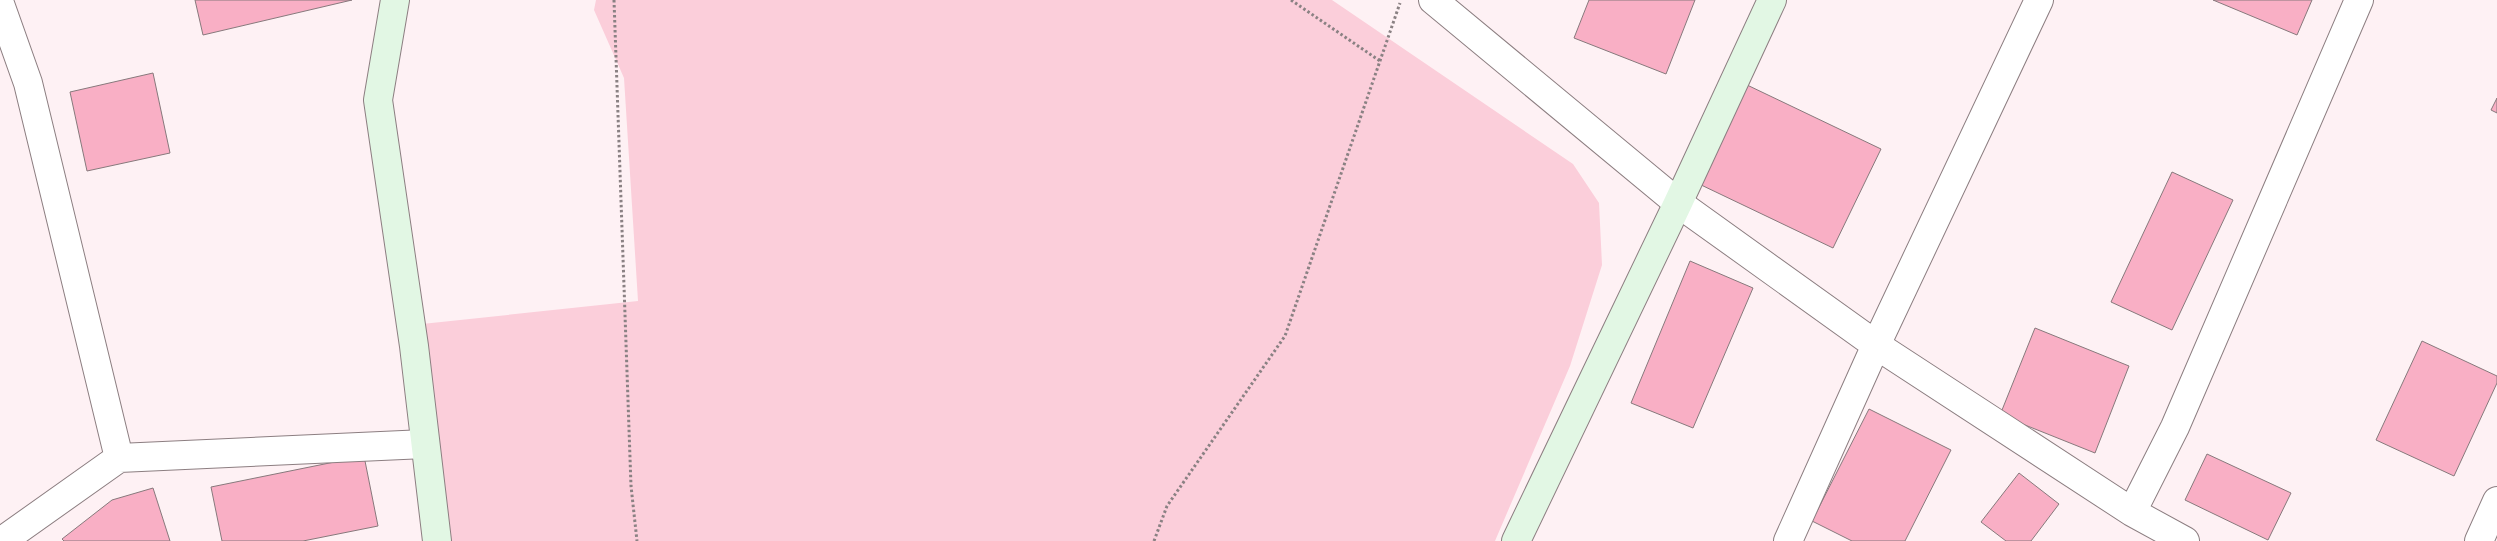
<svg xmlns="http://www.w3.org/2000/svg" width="2497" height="541" viewBox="0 0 2497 541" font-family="'Titillium Web',sans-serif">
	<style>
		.green { fill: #fbceda }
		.building { fill: #f9afc5; stroke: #87797c }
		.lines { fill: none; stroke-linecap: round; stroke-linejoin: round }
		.street-casing { stroke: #8c7e81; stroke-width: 30 }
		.secondary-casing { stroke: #8c7e81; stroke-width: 30 }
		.path { stroke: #8a8183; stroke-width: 3; stroke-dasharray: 2.5 2.5; stroke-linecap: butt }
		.street { stroke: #fff; stroke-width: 28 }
		.secondary { stroke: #e2f7e4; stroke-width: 28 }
	</style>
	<rect width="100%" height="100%" fill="#fef1f4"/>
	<path class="green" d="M596,0h736l241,164 26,39 3,62 -32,101 -75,175h-1048l-25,-217 216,-23 -14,-223 -30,-68z"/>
	<path class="building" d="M195,0h157l-149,35z
		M1589,0h106l-29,74 -92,-36z
		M2213,0h99l-15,35z
		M153,73l17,80 -83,18 -17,-79z
		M1745,84l136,65 -48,99 -136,-65z
		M2497,98v15l-6,-3z
		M2172,172l61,28 -61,130 -61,-28z
		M1690,261l63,27 -60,140 -62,-25z
		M2035,328l94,38 -34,87 -95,-38z
		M2422,341l75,35v7l-43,93 -78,-36z
		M1869,409l82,41 -46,91h-53l-40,-20z
		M2207,454l84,39 -23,47 -83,-40z
		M364,456l14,70 -75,15h-81l-11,-54z
		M2019,473l40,31 -28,37h-25l-25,-19z
		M153,488l17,53h-106l-2,-2 50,-39z"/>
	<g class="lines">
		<defs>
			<path id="street" d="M1433,0l245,203 198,142 256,167 53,29
				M0,4l28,79 91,375
				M2132,512l43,-85 184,-427
				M2,541l117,-83 306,-14
				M1788,541l88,-196 163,-345
				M2479,541l18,-40"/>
			<path id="secondary" d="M395,0l-17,100 36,246 23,195
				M1516,541l162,-338 94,-203"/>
		</defs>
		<use href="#street" class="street-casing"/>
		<use href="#secondary" class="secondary-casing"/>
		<path class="path" d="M614,0l17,486 6,55
			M1291,0l89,61
			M1154,541l13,-35 118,-170 115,-333"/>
		<use href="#street" class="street"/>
		<use href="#secondary" class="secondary"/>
	</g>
</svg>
